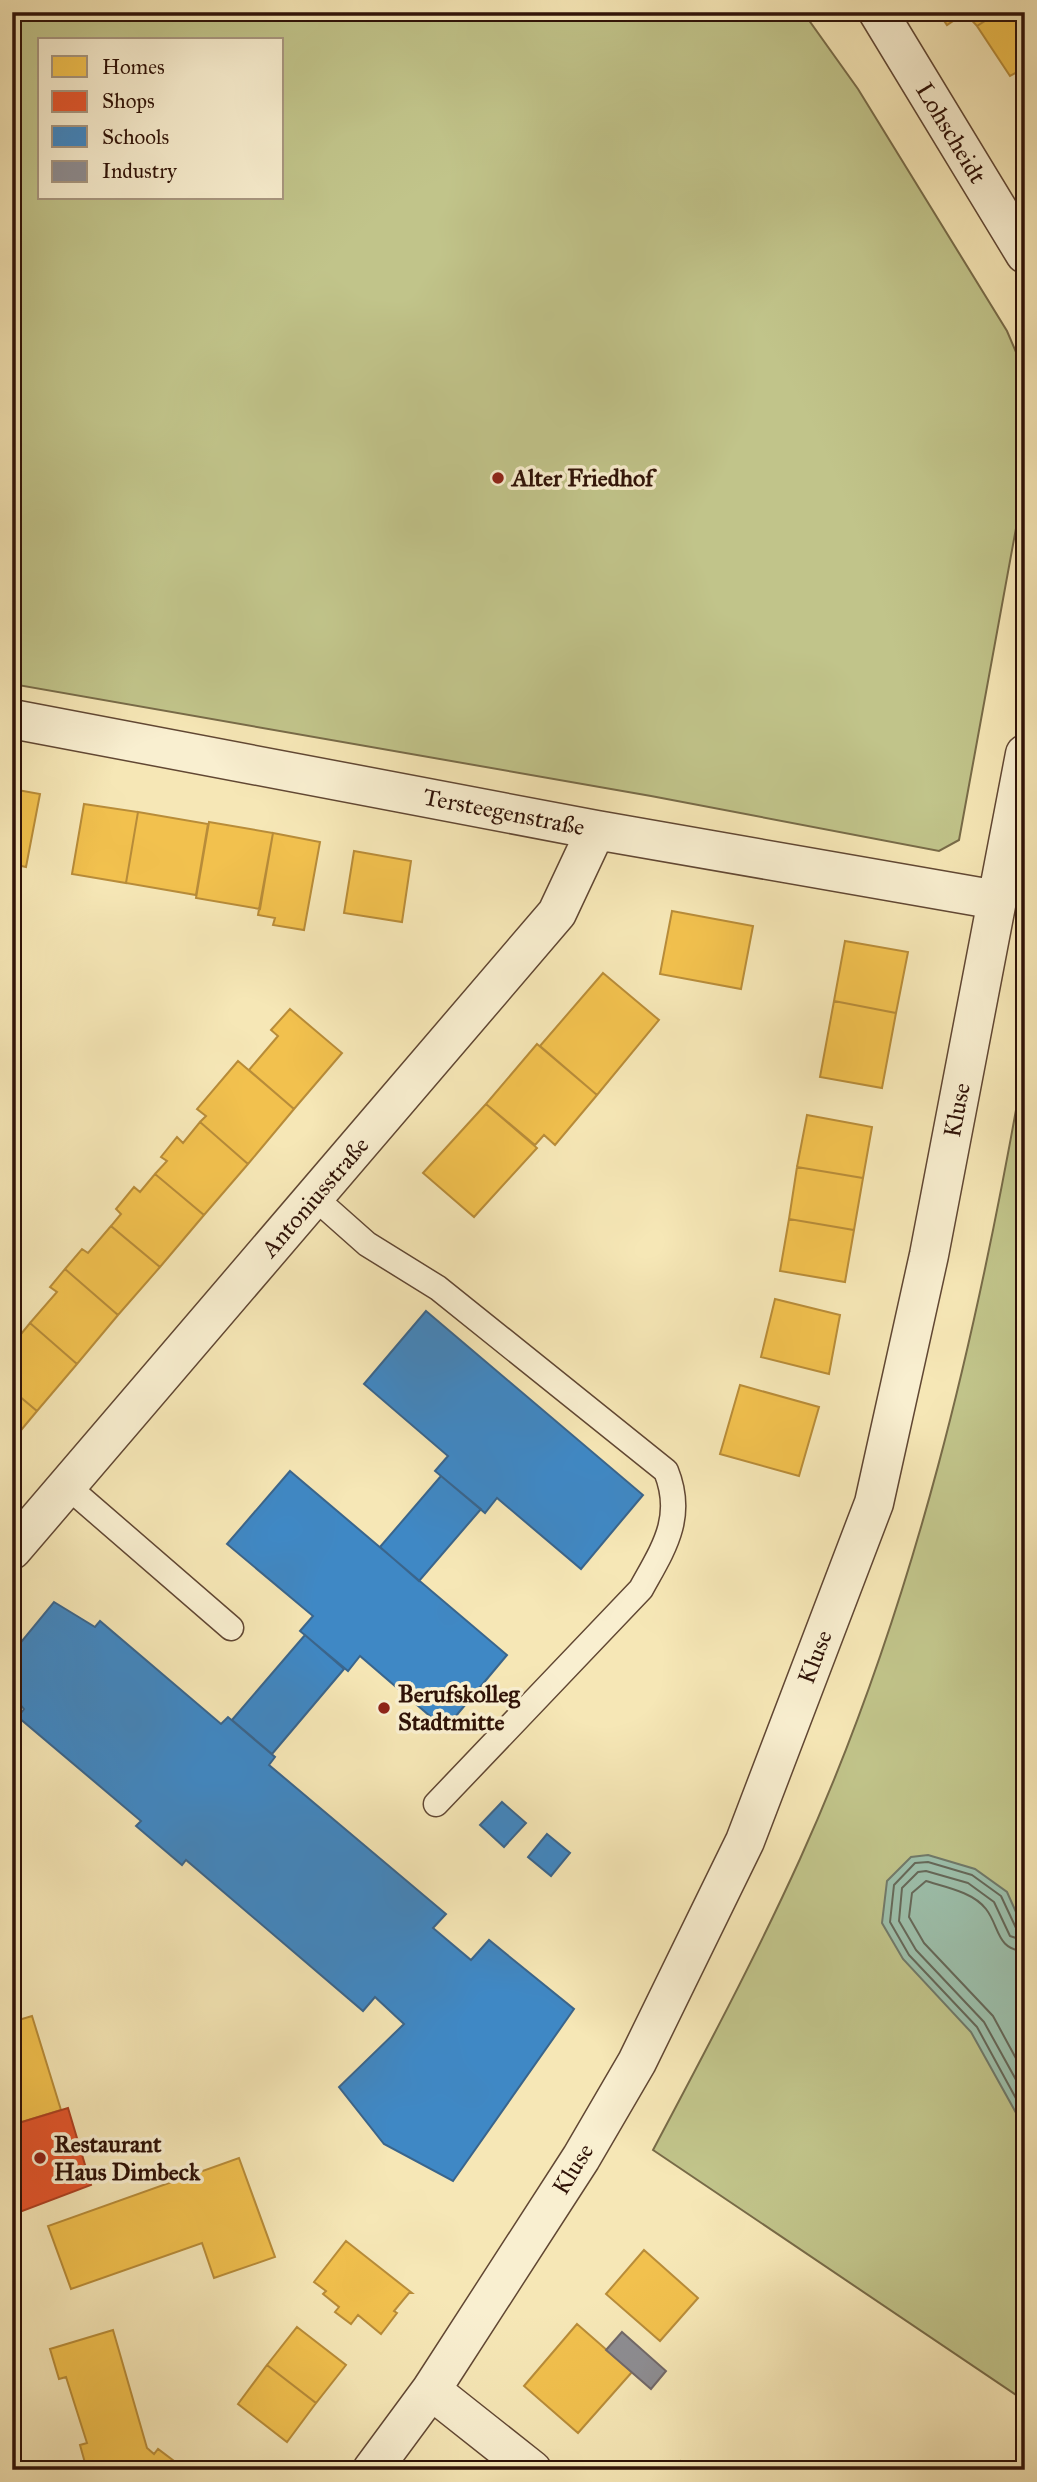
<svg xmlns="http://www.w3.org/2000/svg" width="1037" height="2482" viewBox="0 0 1037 2482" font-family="'IM FELL Great Primer',serif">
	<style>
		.green { fill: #c1c48a; stroke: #786b48; stroke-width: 2; fill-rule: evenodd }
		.water { fill: #9dc0ac; stroke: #717a6a; stroke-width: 2 }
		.homes { fill: #f2c14e; stroke: #b88c39; stroke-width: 2 }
		.shops { fill: #e4572e; stroke: #ae4222; stroke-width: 2 }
		.schools { fill: #3f88c5; stroke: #3a658c; stroke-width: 2 }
		.industry { fill: #8d8d92; stroke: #716868; stroke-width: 2 }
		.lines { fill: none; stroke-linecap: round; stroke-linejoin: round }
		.shore { stroke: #66695a; stroke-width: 2 }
		.lane-casing { stroke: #614733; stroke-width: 27 }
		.street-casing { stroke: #614733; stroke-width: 41 }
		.lane { stroke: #f9efd0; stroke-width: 24 }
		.street { stroke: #f9efd0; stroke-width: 38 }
		.poi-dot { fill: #8f2418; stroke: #f9efd0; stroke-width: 2.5 }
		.labels { text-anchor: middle; stroke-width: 7; stroke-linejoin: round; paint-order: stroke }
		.street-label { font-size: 24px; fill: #2f1207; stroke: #f9efd0 }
		.poi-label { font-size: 24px; font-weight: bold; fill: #2f1207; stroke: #f9efd0; text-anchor: start }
	</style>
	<rect width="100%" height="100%" fill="#f6e7b6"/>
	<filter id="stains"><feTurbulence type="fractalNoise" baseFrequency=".00286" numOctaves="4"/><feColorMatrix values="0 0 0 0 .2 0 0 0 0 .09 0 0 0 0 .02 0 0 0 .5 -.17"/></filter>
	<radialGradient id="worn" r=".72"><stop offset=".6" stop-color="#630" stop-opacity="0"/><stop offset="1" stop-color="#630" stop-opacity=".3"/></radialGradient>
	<path class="green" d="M12,12h791l55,77 149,242 18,42v106l-66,361 -20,11 -288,-55 -639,-112zM40,40h242v158h-242z
		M1025,1059v1342l-372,-251c51,-96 102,-192 147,-291 115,-254 178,-527 225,-800z"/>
	<path class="water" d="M928,1855l47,14 32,23 18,40v197l-54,-97 -68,-73 -21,-36 5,-42 24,-24z"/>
	<path class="homes" d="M938,12h61l-22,14 -12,-13 -18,12z
		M999,12h26v56l-15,8 -33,-50z
		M12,789l28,5 -14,73 -14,-3z
		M84,804l54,8 -12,71 -54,-9z
		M138,812l70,12 -12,71 -70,-12z
		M209,822l64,11 -13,76 -64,-11z
		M273,833l47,9 -16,88 -31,-5 2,-7 -17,-3z
		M354,851l57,10 -9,61 -58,-9z
		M672,911l81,15 -12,63 -81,-15z
		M845,941l63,11 -12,61 -62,-12z
		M603,973l56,47 -62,75 -57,-49z
		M834,1001l62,12 -14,75 -62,-11z
		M290,1009l52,44 -48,56 -45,-39 29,-34 -7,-6z
		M537,1044l60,51 -42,50 -11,-10 -9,10 -49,-41z
		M238,1061l56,48 -46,55 -48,-42 6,-6 -9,-7z
		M486,1104l51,44 -63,69 -51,-44z
		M807,1115l65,12 -9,51 -66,-11z
		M200,1122l48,42 -44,51 -49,-41 12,-13 -6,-4 16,-20 6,6z
		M797,1167l66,11 -9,52 -65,-11z
		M155,1174l49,41 -44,52 -49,-41 10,-12 -5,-5 18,-22 6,5z
		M789,1219l65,11 -9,52 -65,-11z
		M111,1226l49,41 -42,48 -53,-46 17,-20 6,4z
		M65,1269l53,46 -41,49 -47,-41 27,-31 -7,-5z
		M775,1299l65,16 -11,59 -68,-17z
		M30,1323l47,41 -40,47 -25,-21v-45z
		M740,1385l79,22 -20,69 -79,-22z
		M12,1390l25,21 -25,30z
		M32,2016l29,94 -49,15v-103z
		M239,2158l36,99 -61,21 -12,-35 -131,46 -23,-63z
		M346,2241l66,52h-3l-15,18 3,2 -16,21 -23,-19 -7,9 -16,-12 4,-5 -16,-13 3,-3 -12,-9z
		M644,2250l54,48 -38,43 -54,-47z
		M577,2324l55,48 -54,61 -54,-47z
		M297,2327l49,38 -30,38 -49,-38z
		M113,2330l34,118 7,6 4,-5 28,21h-99l-7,-25 7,-2 -21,-66 -7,2 -9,-30z
		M267,2365l49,38 -29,39 -49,-38z
		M681,2461l29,9h-32z"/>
	<path class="shops" d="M68,2108l23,77 -74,28 -5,-14v-74z"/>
	<path class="schools" d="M426,1311l217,184 -62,74 -84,-71 -12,15 -50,-42 13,-15 -84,-72z
		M290,1471l217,184 -62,74 -85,-73 -12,15 -48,-40 13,-15 -86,-72z
		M441,1476l40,33 -62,72 -39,-34z
		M54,1602l41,25 5,-6 121,103 7,-7 47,40 -6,8 177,149 -13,14 38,32 18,-20 85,69 -121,172 -69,-37 -45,-57 65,-63 -29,-27 -12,14 -177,-151 -4,5 -46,-39 5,-5 -123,-104 6,-8 -12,-14v-42z
		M305,1635l39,34 -72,85 -40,-34z
		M502,1802l24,21 -22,24 -24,-22z
		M547,1834l23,19 -19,23 -23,-19z"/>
	<path class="industry" d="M622,2332l44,39 -15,18 -45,-39z"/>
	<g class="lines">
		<path class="shore" d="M1025,1932l-9,-4 -15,-32 -29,-21 -44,-13 -13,1 -21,22 -4,37 19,33 68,72 48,88
			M1025,1941l-15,-5 -16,-34 -26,-19 -42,-12 -8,1 -16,16 -3,33 17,29 68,72 41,74
			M1025,1951c-29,-1 -25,-24 -39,-42 -13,-17 -41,-22 -60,-28l-14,12 -3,24 15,26 69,73 32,59"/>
		<defs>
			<path id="lane" d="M314,1197l53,47 71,44 228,183c19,47 -3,78 -25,118l-205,215
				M67,1486l164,142"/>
			<path id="street" d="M878,12l147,242
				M12,719l584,111 401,70
				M12,1550l545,-637 39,-83
				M431,2390l101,80
				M372,2470l59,-80 150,-232 56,-96 108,-221 129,-338 55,-248 96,-501"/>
		</defs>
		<use href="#lane" class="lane-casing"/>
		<use href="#street" class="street-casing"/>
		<use href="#lane" class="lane"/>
		<use href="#street" class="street"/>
	</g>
	<g class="poi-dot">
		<circle cx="498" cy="478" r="7"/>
		<circle cx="384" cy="1708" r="7"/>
		<circle cx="40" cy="2158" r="7"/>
	</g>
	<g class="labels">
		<g class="street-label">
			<text transform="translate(951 133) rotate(59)" y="8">Lohscheidt</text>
			<text transform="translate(504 812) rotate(11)" y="8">Tersteegenstraße</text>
			<text transform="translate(957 1110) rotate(-79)" y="8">Kluse</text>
			<text transform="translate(315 1197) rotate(-49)" y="8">Antoniusstraße</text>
			<text transform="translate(815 1657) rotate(-69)" y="8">Kluse</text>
			<text transform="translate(573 2169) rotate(-58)" y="8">Kluse</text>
		</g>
		<g class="poi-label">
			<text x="512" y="486">Alter Friedhof</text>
			<text x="398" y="1702">Berufskolleg<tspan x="398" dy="28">Stadtmitte</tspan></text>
			<text x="54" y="2152">Restaurant<tspan x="54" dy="28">Haus Dimbeck</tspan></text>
		</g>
	</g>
	<rect width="1037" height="2482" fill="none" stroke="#f6e7b6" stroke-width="42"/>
	<rect x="14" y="14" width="1009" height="2454" fill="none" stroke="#2f1207" stroke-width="3.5"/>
	<rect x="21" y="21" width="995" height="2440" fill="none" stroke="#2f1207" stroke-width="2"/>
	<rect x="38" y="38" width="245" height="161" fill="#f9efd0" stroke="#a89780" stroke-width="2"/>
	<rect x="52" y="56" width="35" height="21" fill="#f2c14e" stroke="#a89780" stroke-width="2"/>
	<text x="102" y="74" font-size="21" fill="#2f1207">Homes</text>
	<rect x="52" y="91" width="35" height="21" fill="#e4572e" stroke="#a89780" stroke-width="2"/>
	<text x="102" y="108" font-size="21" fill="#2f1207">Shops</text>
	<rect x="52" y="126" width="35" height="21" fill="#3f88c5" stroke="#a89780" stroke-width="2"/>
	<text x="102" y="144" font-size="21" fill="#2f1207">Schools</text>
	<rect x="52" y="161" width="35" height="21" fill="#8d8d92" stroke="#a89780" stroke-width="2"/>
	<text x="102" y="178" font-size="21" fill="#2f1207">Industry</text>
	<rect width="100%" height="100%" filter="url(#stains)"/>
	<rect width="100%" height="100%" fill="url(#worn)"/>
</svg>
